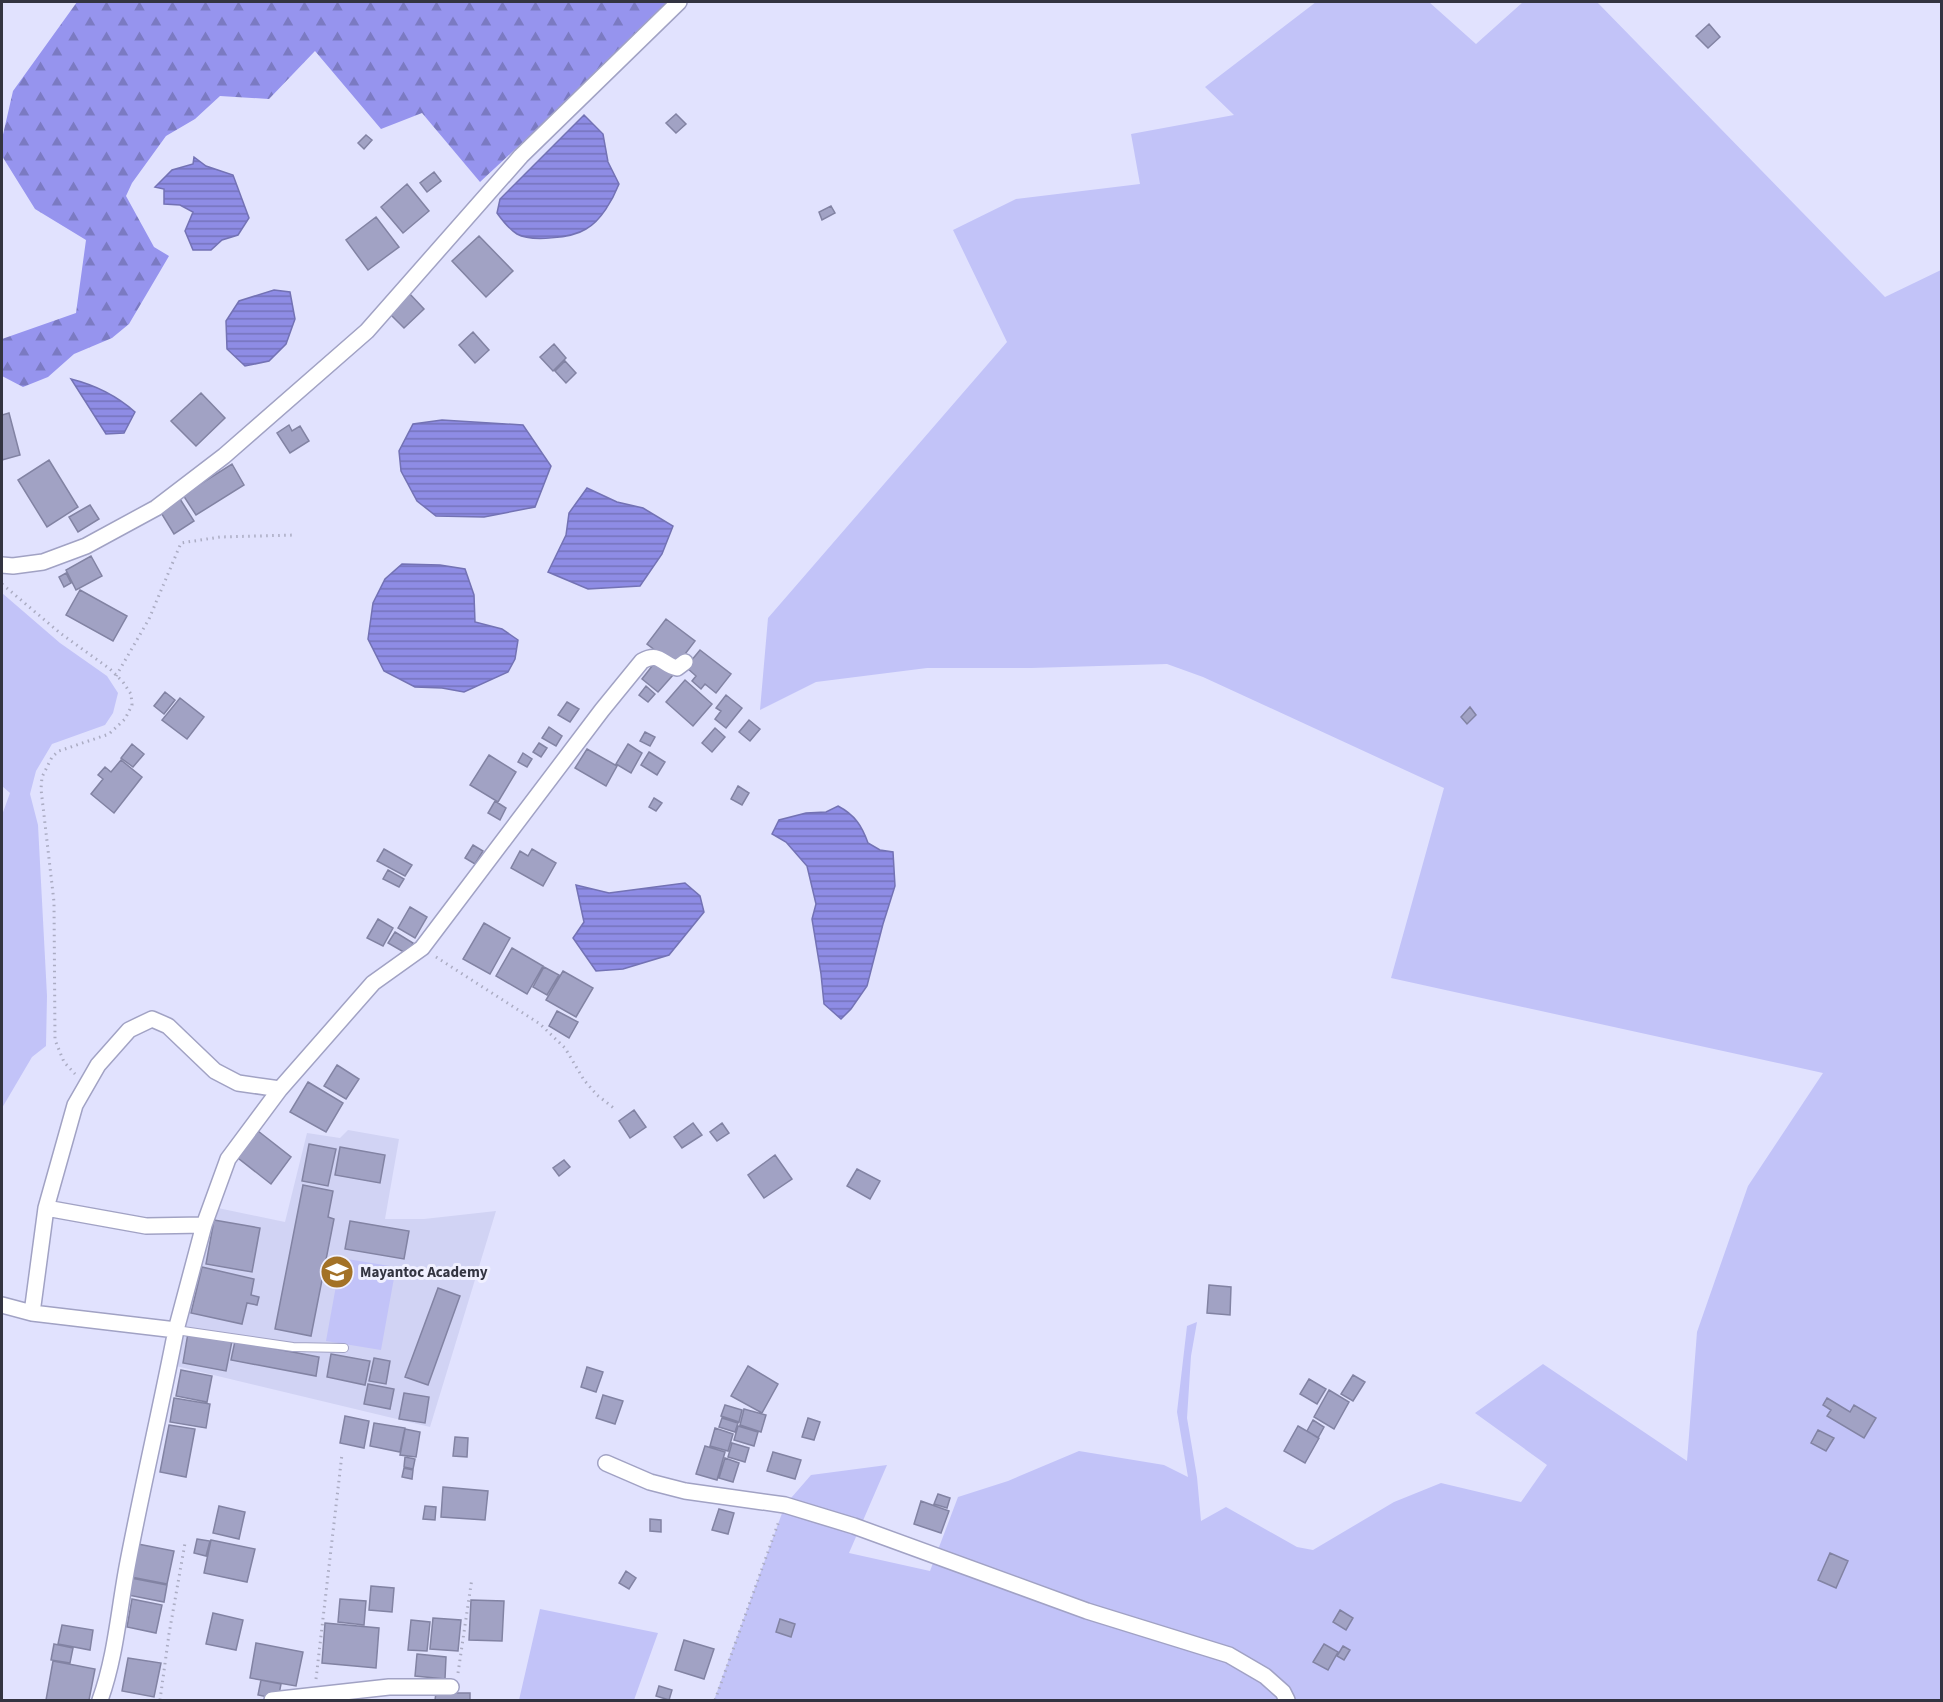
<svg xmlns="http://www.w3.org/2000/svg" width="1943" height="1702" viewBox="0 0 1943 1702" font-family="'Source Sans 3',sans-serif">
	<style>
		.built { fill: #d1d3f4 }
		.grass { fill: #c2c3f8 }
		.forest { fill: url(#forest-firs) }
		.water { fill: url(#water-rules); stroke: #7372b4; stroke-width: 1.5 }
		.building { fill: #a1a2c4; stroke: #8283a3; stroke-width: 1.5 }
		.lines { fill: none; stroke-linecap: round; stroke-linejoin: round }
		.service-casing { stroke: #a1a2c4; stroke-width: 10 }
		.minor-casing { stroke: #a1a2c4; stroke-width: 18 }
		.path { stroke: #abacc3; stroke-width: 3; stroke-dasharray: 1.5 4.5; stroke-linecap: butt }
		.service { stroke: #fff; stroke-width: 8 }
		.minor { stroke: #fff; stroke-width: 15 }
		.labels { text-anchor: middle; stroke-width: 6; stroke-linejoin: round; paint-order: stroke }
		.poi-label { font-size: 15px; font-weight: bold; fill: #333441; stroke: #f0f0ff; text-anchor: start }
	</style>
	<defs>
		<pattern id="forest-firs" width="22" height="20" patternUnits="userSpaceOnUse" patternTransform="scale(1.5)"><rect width="22" height="20" fill="#9694ee"/><path d="M5 1l3.5 6h-7zM16 11l3.5 6h-7z" fill="#7b7ac2"/></pattern>
		<pattern id="water-rules" width="6" height="5" patternUnits="userSpaceOnUse" patternTransform="scale(1.5)"><rect width="6" height="5" fill="#8e8ce5"/><path d="M0 2.5h6" fill="none" stroke="#7573bb"/></pattern>
	</defs>
	<rect width="100%" height="100%" fill="#e1e2fe"/>
	<path class="built" d="M348,1130l51,9 -14,80h39l72,-8 -66,216 -254,-61 7,-45 30,-114 72,15 22,-89 33,5z"/>
	<path class="grass" d="M1316,2h113l47,42 47,-42h74l288,295 56,-27v1430h-1227l71,-195 26,-30 76,-10 -38,88 81,18 28,-74 50,-16 71,-30 85,14 24,12 -11,-65 10,-86 10,-4 -6,34 -4,62 10,59 4,44 25,-14 71,40 16,3 81,-48 47,-19 80,19 26,-37 -72,-52 68,-49 144,97 10,-129 51,-146 75,-113 -432,-95 53,-190 -241,-111 -36,-13 -136,4h-104l-111,14 -56,28 8,-92 239,-276 -54,-112 63,-31 124,-15 -9,-50 103,-19 -29,-28z
		M2,593l58,50 47,33 11,17 -5,20 -8,12 -53,19 -16,27 -6,23 8,31 9,171 -1,50 -14,11 -30,51v-293l8,-22 -8,-7z
		M341,1258l55,9 -15,83 -55,-9z
		M540,1609l118,24 -24,67h-115z"/>
	<path class="forest" d="M77,2h596l-193,180 -58,-69 -41,16 -66,-78 -46,48 -49,-3 -25,23 -29,17 -34,47 -6,13 28,51 15,9 -40,68 -17,14 -38,16 -26,23 -25,10 -21,-11v-37l74,-26 10,-73 -51,-31 -33,-53v-17l11,-48z"/>
	<path class="water" d="M584,115l19,19 5,28 11,22c-6,15 -18,37 -33,45 -14,9 -55,13 -69,5 -8,-5 -15,-14 -20,-21l3,-14z
		M194,157l12,9 27,9 16,43 -11,17 -16,5 -11,10h-18l-8,-19 8,-19 -13,-7 -16,-1v-15l-9,-2 17,-17 21,-6z
		M274,290l16,2 5,27 -9,25 -17,17 -24,5 -18,-17 -1,-28 13,-20z
		M71,379c24,6 46,17 64,33l-11,21 -18,1z
		M442,420l81,5 28,41 -16,41 -51,10 -48,-1 -19,-15 -16,-30 -2,-20 14,-27z
		M587,488l30,14 26,6 30,18 -11,28 -22,32 -52,3 -40,-17 18,-37 3,-22z
		M402,564l38,1 25,4 9,26 1,27 27,7 16,11 -3,19 -7,13 -44,20 -22,-4 -27,-1 -31,-16 -16,-32 5,-36 12,-24z
		M838,806c17,9 24,20 30,37l12,7 13,2 2,34 -12,38 -16,62 -16,23 -10,10 -17,-15 -3,-30 -9,-55 4,-15 -9,-38 -21,-24 -14,-8 7,-14 27,-7 20,-1z
		M685,883l15,13 4,16 -35,43 -46,14 -27,2 -23,-33 11,-16 -8,-37 33,8z"/>
	<path class="building" d="M1709,24l11,13 -12,11 -12,-12z
		M676,114l10,10 -10,9 -10,-10z
		M366,135l6,5 -8,9 -6,-6z
		M434,172l7,9 -14,11 -7,-9z
		M407,184l22,27 -26,22 -22,-26z
		M831,206l4,7 -13,7 -3,-8z
		M376,217l23,30 -31,23 -22,-30z
		M479,236l34,35 -27,26 -34,-36z
		M408,292l16,17 -20,19 -16,-16z
		M473,332l16,18 -14,13 -16,-18z
		M554,344l12,14 -13,13 -13,-14z
		M565,361l11,12 -10,10 -11,-12z
		M201,393l24,25 -29,28 -25,-25z
		M9,413l11,42 -18,5v-45z
		M289,425l3,6 8,-5 9,15 -19,12 -13,-20z
		M49,460l29,47 -31,20 -29,-47z
		M232,464l12,21 -48,30 -13,-20z
		M180,499l14,22 -20,13 -14,-23z
		M90,505l9,14 -21,13 -9,-15z
		M91,556l11,20 -26,14 -10,-20z
		M66,573l5,10 -7,4 -5,-10z
		M80,590l47,26 -14,25 -47,-26z
		M666,619l29,22 -19,25 -29,-22z
		M700,650l31,24 -15,19 -11,-9 -4,5 -9,-8 4,-5 -10,-9z
		M656,661l17,14 -15,17 -16,-13z
		M685,680l27,24 -19,22 -27,-24z
		M646,686l9,8 -7,8 -9,-7z
		M165,692l10,8 -11,14 -10,-8z
		M726,695l16,13 -16,20 -11,-9 6,-8 -5,-3z
		M180,698l24,19 -17,22 -25,-19z
		M567,702l12,7 -9,13 -12,-7z
		M1470,707l6,8 -9,9 -6,-7z
		M749,720l11,9 -10,12 -11,-9z
		M549,727l13,9 -6,10 -14,-8z
		M715,728l10,9 -13,15 -10,-9z
		M645,732l10,5 -5,9 -10,-5z
		M539,743l8,5 -6,9 -8,-5z
		M132,744l12,10 -11,13 -12,-9z
		M628,744l14,9 -11,20 -15,-9z
		M587,749l30,17 -11,20 -31,-18z
		M649,752l16,10 -8,13 -16,-10z
		M523,753l9,6 -5,8 -9,-5z
		M489,755l27,17 -18,30 -28,-17z
		M121,760l21,17 -28,36 -23,-19 12,-15 -5,-4 7,-8 6,5z
		M738,786l11,7 -7,12 -11,-6z
		M654,798l8,5 -6,8 -7,-4z
		M495,801l11,7 -6,12 -12,-7z
		M473,845l10,6 -8,13 -10,-6z
		M384,849l28,16 -7,11 -28,-15z
		M532,849l24,14 -13,23 -32,-18 9,-17 8,5z
		M388,870l16,9 -5,8 -16,-8z
		M410,907l17,10 -12,21 -17,-10z
		M378,919l15,9 -10,18 -16,-8z
		M484,923l26,15 -20,36 -27,-15z
		M395,932l18,11 -6,11 -19,-11z
		M512,948l31,18 -16,28 -31,-18z
		M544,967l15,8 -12,20 -14,-8z
		M563,971l30,17 -17,29 -30,-17z
		M557,1011l21,11 -9,16 -20,-12z
		M337,1065l22,14 -13,20 -22,-13z
		M308,1082l35,21 -17,29 -36,-20z
		M634,1110l12,17 -16,11 -11,-17z
		M693,1123l9,12 -20,13 -8,-11z
		M722,1123l7,10 -12,8 -7,-9z
		M258,1131l33,26 -20,27 -33,-26z
		M309,1144l27,5 -8,37 -26,-5z
		M340,1147l45,8 -5,28 -45,-8z
		M775,1155l17,24 -28,19 -16,-23z
		M564,1160l6,7 -11,9 -6,-8z
		M857,1169l23,12 -10,18 -23,-13z
		M303,1185l30,6 -5,26 6,2 -23,117 -36,-7z
		M214,1220l46,8 -8,44 -46,-8z
		M350,1221l59,10 -5,28 -59,-10z
		M202,1267l52,12 -3,16 8,2 -2,8 -10,-2 -5,21 -51,-11z
		M1209,1285l22,2 -1,28 -23,-2z
		M438,1288l22,8 -32,89 -23,-8z
		M188,1333l44,8 -6,30 -43,-8z
		M235,1341l84,16 -3,19 -85,-16z
		M331,1354l39,7 -5,24 -38,-8z
		M374,1358l16,3 -4,23 -17,-3z
		M748,1366l30,18 -16,29 -31,-17z
		M587,1367l16,5 -7,20 -15,-5z
		M181,1370l31,6 -5,26 -31,-6z
		M1353,1375l12,7 -12,19 -12,-7z
		M1309,1379l17,10 -9,15 -17,-10z
		M368,1384l26,5 -4,20 -26,-5z
		M1329,1390l20,12 -15,27 -20,-12z
		M404,1393l25,4 -4,26 -26,-4z
		M603,1395l20,6 -8,23 -19,-6z
		M174,1398l36,6 -4,24 -36,-6z
		M1827,1398l23,14 4,-7 22,13 -12,20 -37,-22 4,-6 -8,-5z
		M725,1405l17,5 -3,12 -18,-6z
		M744,1409l22,6 -5,17 -21,-7z
		M345,1416l24,5 -5,27 -24,-5z
		M722,1418l16,5 -3,9 -16,-5z
		M808,1418l12,4 -6,18 -12,-3z
		M1313,1420l11,7 -6,11 -11,-7z
		M374,1423l31,5 -5,24 -30,-6z
		M169,1425l26,4 -9,48 -26,-5z
		M738,1426l20,6 -4,14 -20,-6z
		M1298,1426l21,12 -14,25 -21,-12z
		M715,1428l18,6 -5,17 -18,-5z
		M405,1429l15,3 -4,25 -16,-2z
		M1818,1430l16,8 -8,13 -15,-8z
		M455,1437l13,1 -1,19 -14,-1z
		M732,1443l17,5 -4,14 -17,-5z
		M705,1446l20,6 -8,28 -21,-6z
		M773,1452l28,8 -6,19 -28,-8z
		M405,1457l10,2 -2,10 -9,-2z
		M725,1458l14,5 -6,19 -14,-4z
		M404,1468l9,2 -1,9 -10,-2z
		M443,1487l45,4 -3,29 -44,-3z
		M938,1494l12,4 -3,10 -13,-4z
		M921,1501l28,10 -8,22 -27,-9z
		M219,1506l26,6 -6,27 -26,-6z
		M425,1506l11,1 -1,13 -12,-1z
		M719,1509l15,4 -6,21 -16,-4z
		M650,1519l11,1v12l-11,-1z
		M197,1539l13,2 -4,15 -12,-3z
		M211,1540l44,9 -8,33 -43,-9z
		M138,1544l36,7 -7,33 -36,-7z
		M1830,1553l18,8 -12,27 -18,-8z
		M626,1571l10,7 -7,11 -10,-6z
		M131,1578l36,7 -3,17 -36,-7z
		M371,1586l23,2 -2,24 -23,-2z
		M132,1599l30,6 -6,28 -29,-6z
		M340,1599l26,2 -2,24 -26,-3z
		M471,1600l33,1 -2,40 -33,-1z
		M1340,1610l13,8 -7,12 -13,-8z
		M213,1613l30,7 -7,30 -30,-6z
		M433,1618l28,2 -3,31 -28,-2z
		M780,1619l15,5 -4,13 -15,-5z
		M411,1620l19,2 -3,29 -19,-1z
		M325,1623l54,5 -3,40 -54,-5z
		M62,1625l31,5 -3,20 -32,-6z
		M684,1640l30,9 -10,30 -29,-9z
		M256,1643l47,9 -7,34 -46,-8z
		M54,1644l19,4 -3,15 -19,-3z
		M1324,1644l14,8 -10,18 -15,-8z
		M1343,1646l7,4 -6,10 -7,-4z
		M417,1654l29,3 -1,22 -30,-3z
		M128,1658l33,5 -7,34 -32,-6z
		M53,1661l42,8 -6,31h-43z
		M261,1680l20,4 -3,15 -20,-4z
		M659,1686l13,4 -3,10 -13,-4z
		M436,1693h34v7h-35z"/>
	<g class="lines">
		<defs>
			<path id="service" d="M176,1330l117,17 51,1"/>
			<path id="minor" d="M2,565l11,1 30,-4 43,-16 70,-38 68,-52 143,-125 154,-175 158,-154
				M46,1208l100,18 58,-1
				M2,1305l30,8 144,17c-15,77 -33,154 -48,232 -9,46 -12,94 -28,138
				M32,1313l14,-105 29,-103 23,-40 31,-35 23,-11 16,7 47,45 23,12 42,6
				M176,1330l28,-105 24,-66 52,-70 93,-106 49,-35 180,-238 40,-49c18,-10 20,4 35,7l8,-6
				M606,1463l44,19 35,9 100,14 69,21 233,85 142,44 36,21 18,16 4,8
				M272,1700l117,-13h62"/>
		</defs>
		<use href="#service" class="service-casing"/>
		<use href="#minor" class="minor-casing"/>
		<path class="path" d="M2,584l58,49 50,36 13,13 8,12 1,11 -7,14 -16,15 -50,17 -7,6 -10,20 -1,12 13,113 1,138 9,22 11,12
			M116,676l33,-57 32,-76 39,-6 75,-2
			M436,957l104,67 25,24 19,32 13,15 18,14
			M458,1673l14,-95
			M316,1679l26,-225
			M160,1700l9,-66 16,-91
			M715,1700l64,-179"/>
		<use href="#service" class="service"/>
		<use href="#minor" class="minor"/>
	</g>
	<defs>
		<symbol id="school-disc" viewBox="-11 -11 22 22"><circle r="9.5" fill="#a37227" stroke="#f0f0ff"/><path d="M0-5L7-2L0 1L-7-2ZM-4 1L0 2.5L4 1V4Q0 6-4 4Z" fill="#fff"/></symbol>
	</defs>
	<g fill-rule="evenodd">
		<use href="#school-disc" x="318" y="1253" width="38" height="38"/>
	</g>
	<g class="labels">
		<g class="poi-label">
			<text x="360" y="1277">Mayantoc Academy</text>
		</g>
	</g>
	<rect width="1943" height="1702" fill="none" stroke="#333441" stroke-width="6"/>
</svg>
